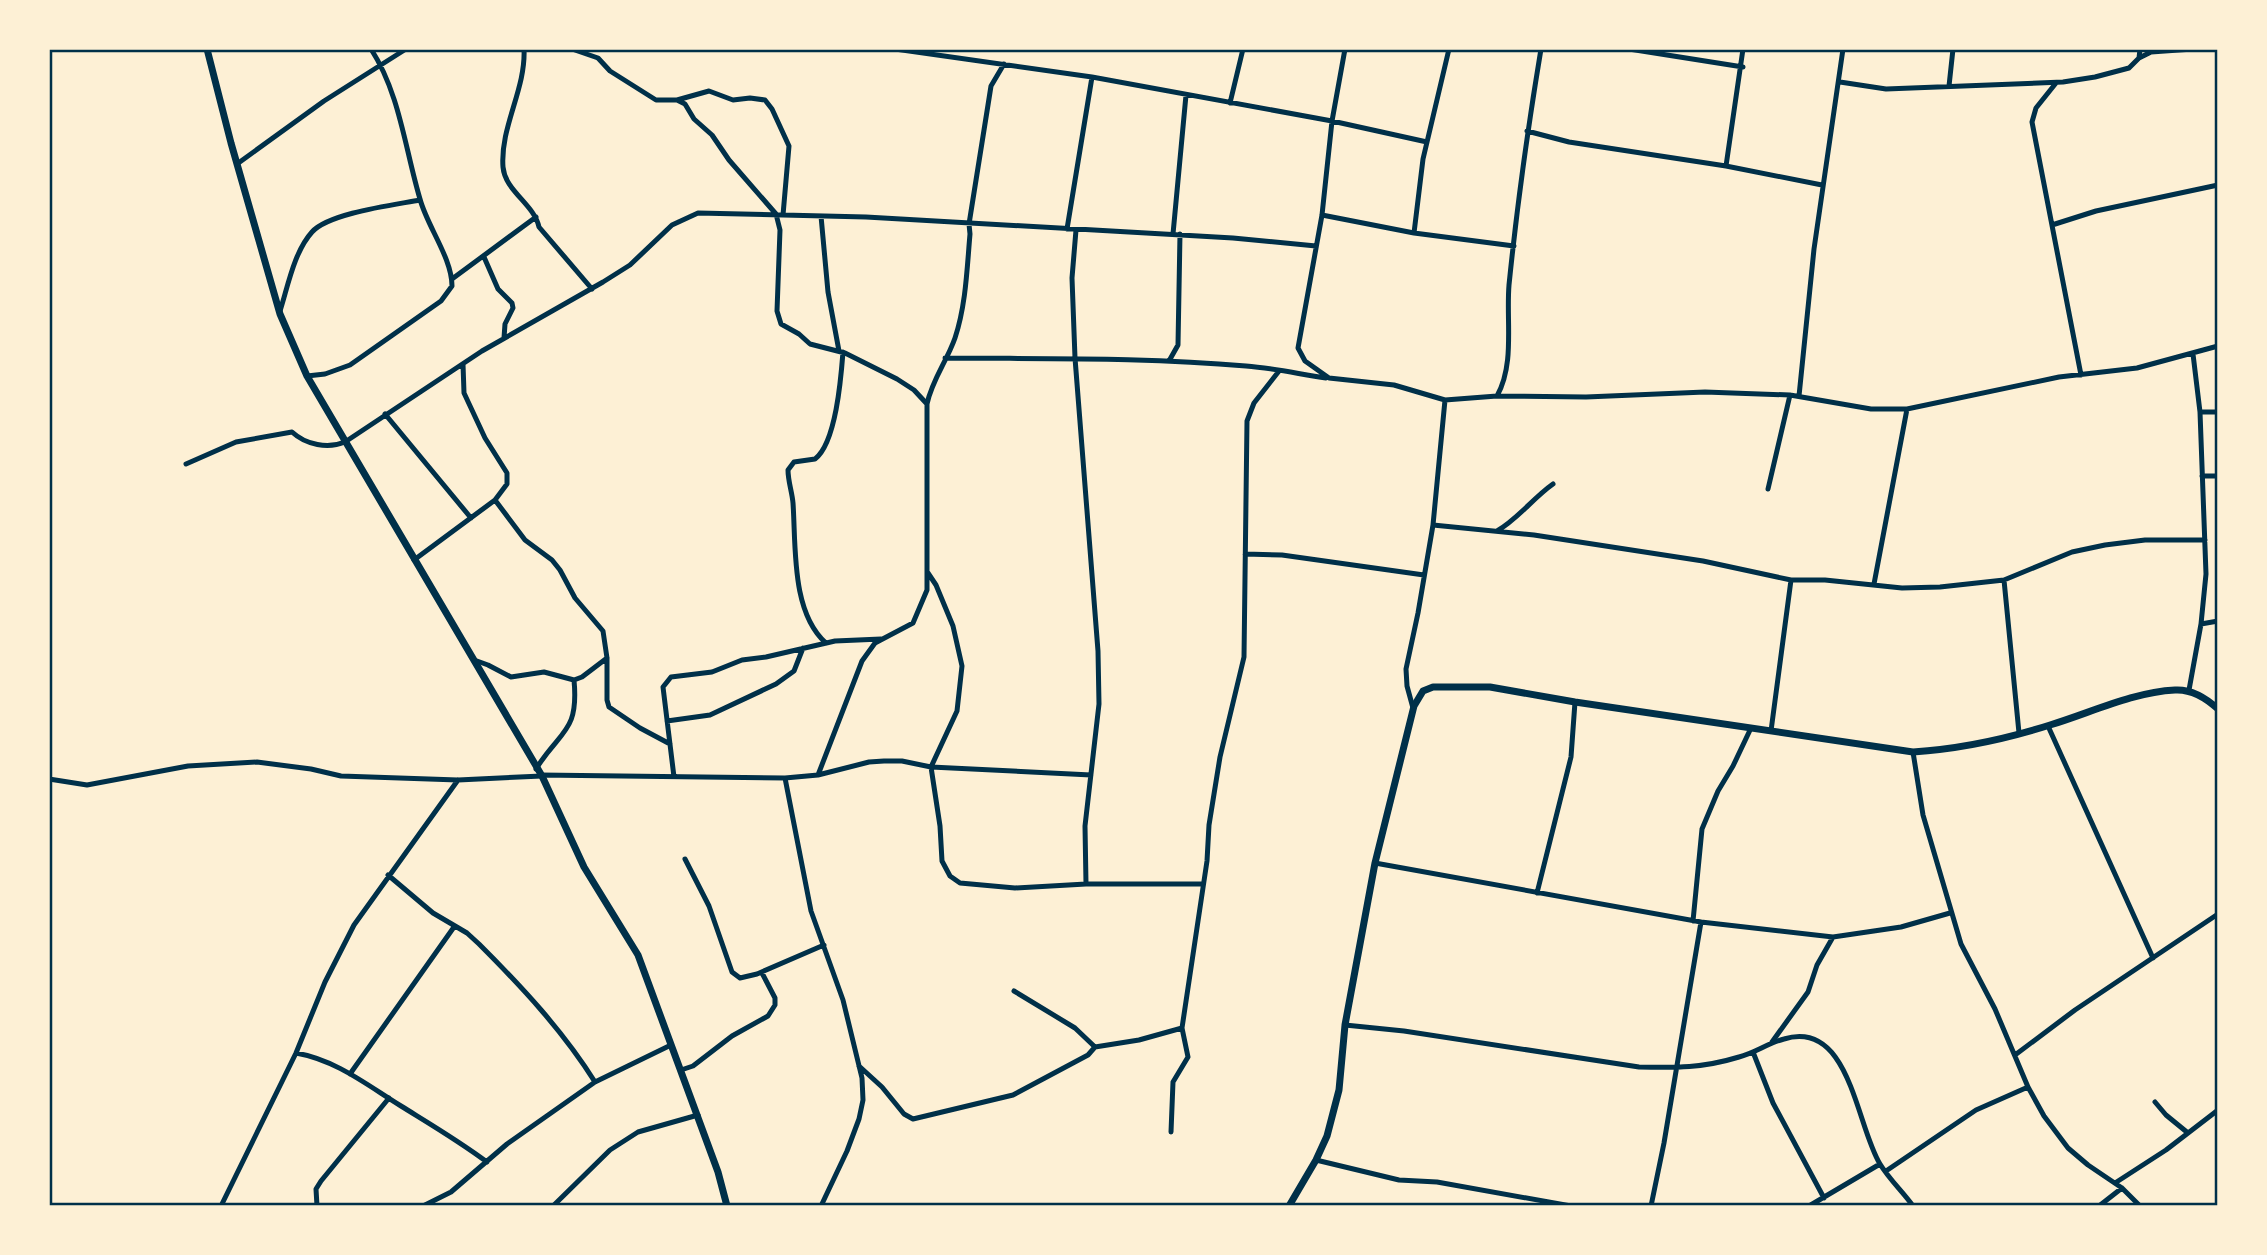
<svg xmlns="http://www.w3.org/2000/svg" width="2267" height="1255" viewBox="0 0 2267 1255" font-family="Ubuntu,sans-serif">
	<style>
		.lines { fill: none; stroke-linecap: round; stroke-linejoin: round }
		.minor { stroke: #003049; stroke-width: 5 }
		.tertiary { stroke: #003049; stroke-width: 7 }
		.neatline { fill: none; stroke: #003049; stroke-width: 2.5 }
	</style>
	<rect width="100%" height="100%" fill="#fdf0d5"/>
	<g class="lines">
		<path class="minor" d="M524,49c2,40 -24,78 -21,118 2,24 31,37 36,60l53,62
			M572,49l26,9 12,13 46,29h21l32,-9 24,9 17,-2 15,2 7,9 17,37 -6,69
			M895,49l197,28 240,44 95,21
			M1345,49l-13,72 -10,94 -24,133 7,13 24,17 65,7 51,15 52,-4 89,1 119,-5 85,3 81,14h36l152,-32 78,-9 81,-22
			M1629,49l114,18
			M2139,58l12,-6 42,-3
			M1840,82l46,7 177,-7 32,-5 34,-9 10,-10 1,-9
			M2056,83l-20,25 -4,14 49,253
			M1949,86l4,-37
			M677,100l8,4 9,15 18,16 17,25 47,54 4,16 -3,81 4,13 18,10 11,10 35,9 52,26 17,11 13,14
			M1230,103l13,-54
			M1527,131l42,11 157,24 96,19
			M237,164l87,-63 82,-52
			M1726,166l17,-117
			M1322,215l92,18 100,13
			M821,216l7,76 11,59
			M2052,225l44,-14 122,-26
			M1067,229l25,-152
			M1076,230l-4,48 3,80 23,293 1,53 -14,122 1,58
			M1414,233l9,-74 26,-110
			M1173,234l13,-139
			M484,257l14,32 14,14 1,5 -8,16 -1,14
			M452,279l84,-62
			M280,311c8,-25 14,-59 32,-79 17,-19 82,-27 108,-32
			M945,358c101,1 201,-1 301,8 27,2 53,8 80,12
			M1169,361l9,-16 2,-111
			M307,376l18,-2 25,-9 91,-64 11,-15c0,-28 -25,-60 -32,-87 -15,-50 -20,-105 -49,-150
			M1497,396c18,-32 9,-75 12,-111 8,-79 19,-158 32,-236
			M1799,396l15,-147 29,-200
			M2200,412h18
			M385,414l86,104
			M186,464l50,-22 56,-10c14,13 36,17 53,10l137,-91 121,-69 27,-17 42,-40 26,-12 168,4 367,21 83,8
			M2202,476h16
			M1768,489l22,-94
			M495,500l30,40 27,20 8,10 15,28 28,33 4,27v42l2,7 31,21 30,16
			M1433,525l101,10 169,26 88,19h34l77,8 38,-1 64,-7 68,-28 33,-7 40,-5h60
			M1497,531c21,-12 36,-33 56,-47
			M1245,554l37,1 142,20
			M414,560l81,-60 12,-16v-11l-22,-35 -21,-45 -1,-29
			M928,573l8,12 17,41 9,40 -5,45 -26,56 9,59 2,35 8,15 10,7 55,5 71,-4h116
			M2004,580l15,153
			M1874,584l33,-175
			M2201,624l17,-3
			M826,643c-35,-31 -30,-97 -33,-140 -1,-11 -5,-22 -5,-33l6,-8 21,-3c21,-16 26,-81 28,-107
			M477,661l11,4 23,12 33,-5 30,8 8,-3 25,-19
			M2189,690l12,-66 5,-50 -6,-162 -7,-58
			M1413,708l-6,-22 -1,-17 12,-56 15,-88 12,-125
			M667,721l43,-6 66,-31 18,-13 9,-23
			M2048,726l105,232
			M1771,731l20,-151
			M1913,752l10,63 38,129 34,65 33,78 16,29 24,32 20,17 34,23 18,18
			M536,769c24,-39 43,-36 38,-89
			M540,775l245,3 33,-3 51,-13 15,-1h18l29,6 160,8
			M818,775l44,-114 13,-18 38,-20 14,-33v-186c5,-24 20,-43 28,-66 11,-33 12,-70 15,-104l-1,-10 19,-119 3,-19 13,-22
			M674,777l-11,-90 8,-10 41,-5 30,-12 24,-3 69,-16 46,-2
			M785,778l26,133 32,89 19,78 1,22 -4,19 -12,32 -26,55
			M49,779l38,6 101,-19 69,-4 54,7 30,7 117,4 84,-4
			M685,859l24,47 23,66 8,6 17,-4 67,-29
			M1375,863l326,59 -37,221 -13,63
			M388,875l45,38 34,20 12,11c43,43 84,87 116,138l76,-37
			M1537,893l34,-136 4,-55
			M1693,921l9,-92 16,-38 15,-25 18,-38
			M1701,922l132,15 68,-10 49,-14
			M1014,991l61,37 20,19
			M1345,1025l59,6 235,36c37,1 64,1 100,-10 16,-4 29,-14 45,-18 66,-20 72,86 96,125 9,15 23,28 33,42
			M1772,1042l36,-50 9,-27 16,-28
			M1753,1052l20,51 51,95
			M296,1053c40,7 71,32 105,53 29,18 58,35 86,56
			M2015,1055l60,-45 143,-96
			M859,1066l23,21 22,27 9,5 100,-24 75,-40 7,-8 44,-7 43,-12
			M681,1070l12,-4 39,-30 36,-20 7,-11v-7l-13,-25
			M350,1074l104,-147
			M2155,1102l11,13 22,18
			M1171,1132l2,-50 15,-25 -6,-29 25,-167 2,-36 11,-68 24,-100 3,-236 7,-18 25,-32
			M1316,1160l83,20 38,2 134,24
			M1886,1171l90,-61 52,-23
			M2115,1183l51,-33 52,-40
			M221,1206l75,-153 29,-71 29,-57 104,-145
			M317,1206l-1,-17 5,-8 68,-83
			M423,1206l28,-14 56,-48 88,-62
			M553,1206l57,-56 28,-18 60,-17
			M1809,1206l71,-42
			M2099,1206l23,-18"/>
		<path class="tertiary" d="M207,49l24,94 49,171 27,62 235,400 42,91 54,88 80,217 9,34
			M1289,1206l27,-46 11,-24 12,-46 6,-65 30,-162 39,-157 9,-15 10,-4h57l85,15 338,50c45,-3 93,-13 137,-27 40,-12 83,-33 125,-35 16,-1 31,8 43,19"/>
	</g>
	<rect width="2267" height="1255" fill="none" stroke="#fdf0d5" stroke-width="102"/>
	<rect x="51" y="51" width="2165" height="1153" class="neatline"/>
</svg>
